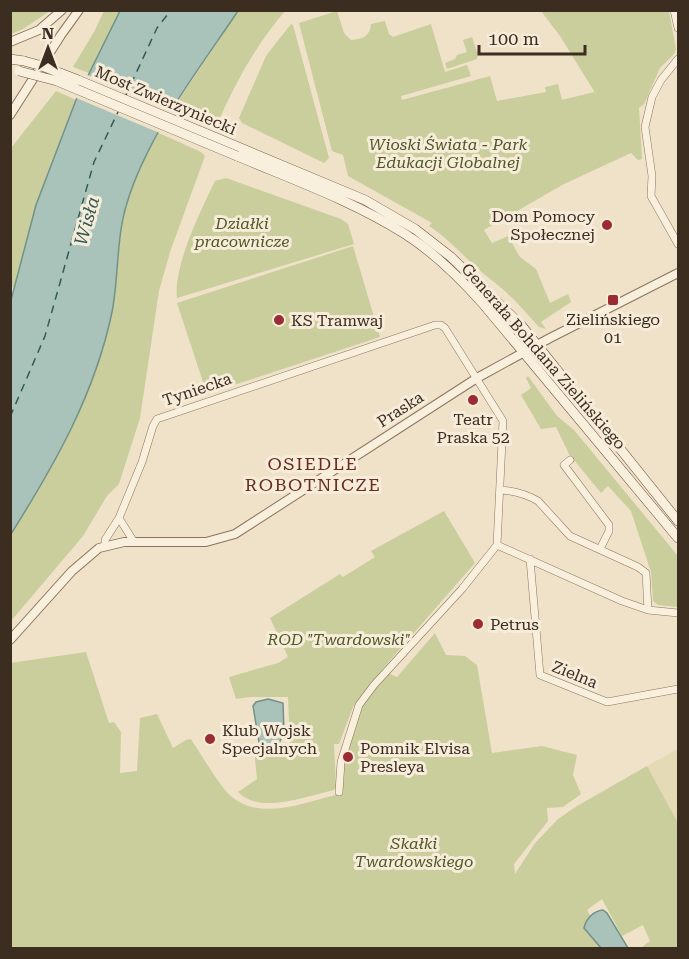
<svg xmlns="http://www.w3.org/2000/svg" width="689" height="959" viewBox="0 0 689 959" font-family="'Roboto Serif',serif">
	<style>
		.farmland { fill: #e4dbb6 }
		.green { fill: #cacd9c }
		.water { fill: #aac3ba; stroke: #709288; stroke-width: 1.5 }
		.pier { fill: #efe2c9 }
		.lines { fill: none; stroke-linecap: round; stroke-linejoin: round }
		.ferry { stroke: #305b56; stroke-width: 1.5; stroke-dasharray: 8 6; stroke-linecap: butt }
		.minor-casing { stroke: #8b745d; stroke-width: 8 }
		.tertiary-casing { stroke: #8b745d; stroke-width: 10 }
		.secondary-casing { stroke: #6d5540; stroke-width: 10 }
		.minor { stroke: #f9efdd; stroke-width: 7 }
		.tertiary { stroke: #f9efdd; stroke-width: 8 }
		.secondary { stroke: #f9efdd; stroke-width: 9 }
		.secondary-bridge-casing { stroke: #6d5540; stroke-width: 10; stroke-linecap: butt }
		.secondary-bridge { stroke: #f9efdd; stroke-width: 9 }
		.poi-dot { fill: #9a2d34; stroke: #f6ecd9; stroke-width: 2 }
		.labels { text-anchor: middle; stroke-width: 6; stroke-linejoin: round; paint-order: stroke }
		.street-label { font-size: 16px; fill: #3c2d21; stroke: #f6ecd9 }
		.park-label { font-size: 16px; font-style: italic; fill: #4e5827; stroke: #f6ecd9 }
		.poi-label { font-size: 16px; fill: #3c2d21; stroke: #f6ecd9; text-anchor: start }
		.water-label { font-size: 18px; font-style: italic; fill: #305b56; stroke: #f6ecd9 }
		.neighbourhood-label { font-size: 18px; letter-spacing: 1.5px; fill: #682c20; stroke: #f6ecd9 }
	</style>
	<rect width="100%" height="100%" fill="#efe2c9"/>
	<path class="farmland" d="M678,749v74l-31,-57z"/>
	<path class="green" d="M11,10h39v1l-27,18 -12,5z
		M104,11h16l-31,62 -16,-6 21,-35z
		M238,11h47c-30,35 -51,74 -69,116l-43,-18z
		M337,11l7,22 7,7c11,-1 19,-3 20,-16l14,-3 4,13 4,3 38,-13 14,48 22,-7 4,11 -70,20 1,4 88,-24 7,25 49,-9 -1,-5 13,-3 4,16 32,-8 3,4 -37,-60 -19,-25h128l7,38 -2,5 -14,14 -16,36 -5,4 3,51 -4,1 -7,-7 -67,31 -80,46 8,13 16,-7 12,21 16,12 14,34 18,-9 3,8 -30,20 5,7 -7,-2c-16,-18 -31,-35 -50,-49 -21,-16 -37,-37 -60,-52l3,-3 -84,-47 -5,-21 -11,-4 -33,-128z
		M291,24l2,1 36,133 -5,5 -82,-40 -3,-5 27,-62z
		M472,37l6,18 -1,4 -30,10 -2,-6 10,-4 2,-4 10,-3 -4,-12z
		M56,91l20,9 -40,105 -22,83 -3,-2v-138z
		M159,133l42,19 4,4 -35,96 -11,39 -19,127 -21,66 -12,12 -24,40 -72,85v-87l53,-90 48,-133 4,-26 4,-44 6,-37 16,-41z
		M226,178l115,41 7,5 6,20 -177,54c-4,-31 24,-88 38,-117z
		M353,246l27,91 -173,57 -30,-91z
		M528,376l29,40 17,14 104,126v51l-20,-2 -5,-4 -2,-29 -20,-61 -23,-25 -7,7 -32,-39 -13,-27 -15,2 -20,-34 10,-7 -5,-10z
		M444,511l31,52 -89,102 -33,42 -14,37h-5l2,43 -2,3c-28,6 -74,25 -96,2l19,-13 -3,-30 36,-5 -2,-47h-38l-14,2 -7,-22 49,-14 10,-6 -18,-39 70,-44 3,3 32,-20 -4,-6z
		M435,633l11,22 19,1 12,9 15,88 50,-7 35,9 -4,20 8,19 -18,13 -16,1 1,13 -34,43 1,10 20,-31 23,-24 19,-13 70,-40 31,57v125h-37l9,-7 -7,-16 -21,11 -20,-37 -15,11 21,38h-597l-1,-285 76,-11 23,71 5,-1 7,10 -1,41 17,-2 3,-53 17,-4 16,34 13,-8 5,-1c11,17 22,36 34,51 29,35 79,12 115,4 2,-25 9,-60 19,-84 6,-14 19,-26 29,-37l9,4z"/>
	<path class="water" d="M120,11h118c-39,58 -91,125 -111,192 -11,35 -8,73 -15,109 -17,82 -57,152 -101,222v-234l25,-95 40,-105z
		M268,699l15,4 1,30 -5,10 -12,2 -8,-3 -6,-36 3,-4z
		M603,910l4,3 21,35h-27l-17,-20c2,-9 9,-17 19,-18z"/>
	<path class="pier" d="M85,74l90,38 -13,22 -88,-37z"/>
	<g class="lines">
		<path class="ferry" d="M125,97l32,-69 14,-18
			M10,417l35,-81 49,-174 24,-50"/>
		<defs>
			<path id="minor" d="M674,10l4,18
				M678,59l-17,21 -9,17 -7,30 7,49 -1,20 27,48
				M570,460l-6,5 45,60v6l-9,18
				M501,490c13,1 25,4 37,11l32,35 68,31 8,6 2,37
				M119,518l15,24
				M105,545v-5l14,-22 23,-56 11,-36 4,-7 278,-94h6l4,3 58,93 -6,124 -35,44 -88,96 -15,20 -18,57 -2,30
				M497,545l125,56 26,9 30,3
				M530,559l10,116 67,27 71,-13"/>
			<path id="tertiary" d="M10,42l29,-12 23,-20
				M10,115l51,-80 18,-25
				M10,640l62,-69 27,-23 25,-6h82l29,-8 242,-156 73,-40 128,-65"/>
			<path id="secondary" d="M10,59l14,2
				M78,80l287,120 50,29 36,28 70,68 157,196
				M237,156c57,24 116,45 168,78 30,19 56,45 79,71l194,233"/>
		</defs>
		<use href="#minor" class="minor-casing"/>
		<use href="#tertiary" class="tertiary-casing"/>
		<use href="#secondary" class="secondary-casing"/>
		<use href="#minor" class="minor"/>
		<use href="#tertiary" class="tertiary"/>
		<use href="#secondary" class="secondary"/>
		<defs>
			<path id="secondary-bridge" d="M24,61l18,5 36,14
				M19,71l38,10 180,75"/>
		</defs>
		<use href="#secondary-bridge" class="secondary-bridge-casing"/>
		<use href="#secondary-bridge" class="secondary-bridge"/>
	</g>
	<g class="poi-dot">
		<circle cx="607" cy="225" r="6"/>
		<rect x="607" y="294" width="12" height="12" rx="3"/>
		<circle cx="279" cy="320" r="6"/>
		<circle cx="473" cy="400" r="6"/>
		<circle cx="478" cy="624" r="6"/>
		<circle cx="210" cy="739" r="6"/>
		<circle cx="348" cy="757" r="6"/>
	</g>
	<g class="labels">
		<g class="street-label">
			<text transform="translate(166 100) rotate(23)" y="6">Most Zwierzyniecki</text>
			<text transform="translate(544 356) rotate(49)" y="6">Generała Bohdana Zielińskiego</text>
			<text transform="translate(197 389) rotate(-19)" y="6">Tyniecka</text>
			<text transform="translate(400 409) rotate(-33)" y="6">Praska</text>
			<text transform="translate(575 674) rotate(22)" y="6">Zielna</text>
		</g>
		<g class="park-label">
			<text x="448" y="150">Wioski Świata - Park<tspan x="448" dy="18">Edukacji Globalnej</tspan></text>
			<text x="242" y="229">Działki<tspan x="242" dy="18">pracownicze</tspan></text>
			<text x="339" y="645">ROD "Twardowski"</text>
			<text x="414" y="849">Skałki<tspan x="414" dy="18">Twardowskiego</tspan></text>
		</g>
		<g class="poi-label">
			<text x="595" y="222" text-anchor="end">Dom Pomocy<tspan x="595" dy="18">Społecznej</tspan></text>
			<text x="613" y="325" text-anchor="middle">Zielińskiego<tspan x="613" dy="18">01</tspan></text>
			<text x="291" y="326">KS Tramwaj</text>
			<text x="473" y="425" text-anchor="middle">Teatr<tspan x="473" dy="18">Praska 52</tspan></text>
			<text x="490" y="630">Petrus</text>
			<text x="222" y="736">Klub Wojsk<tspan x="222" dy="18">Specjalnych</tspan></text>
			<text x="360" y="754">Pomnik Elvisa<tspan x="360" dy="18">Presleya</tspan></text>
		</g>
		<g class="water-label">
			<text transform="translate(87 221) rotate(-74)" y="6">Wisła</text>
		</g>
		<g class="neighbourhood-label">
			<text x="313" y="470">OSIEDLE<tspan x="313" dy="21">ROBOTNICZE</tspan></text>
		</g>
	</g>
	<rect width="689" height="959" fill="none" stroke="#3c2d21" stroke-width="24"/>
	<g transform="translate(48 48)" stroke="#f6ecd9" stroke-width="4.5" paint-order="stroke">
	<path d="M0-4.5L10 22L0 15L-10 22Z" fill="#3c2d21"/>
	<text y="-9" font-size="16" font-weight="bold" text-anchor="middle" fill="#3c2d21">N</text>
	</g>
	<path d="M479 45v9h106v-9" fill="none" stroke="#3c2d21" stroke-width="3"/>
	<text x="488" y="45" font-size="18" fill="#3c2d21" stroke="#f6ecd9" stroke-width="4.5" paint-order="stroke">100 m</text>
</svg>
